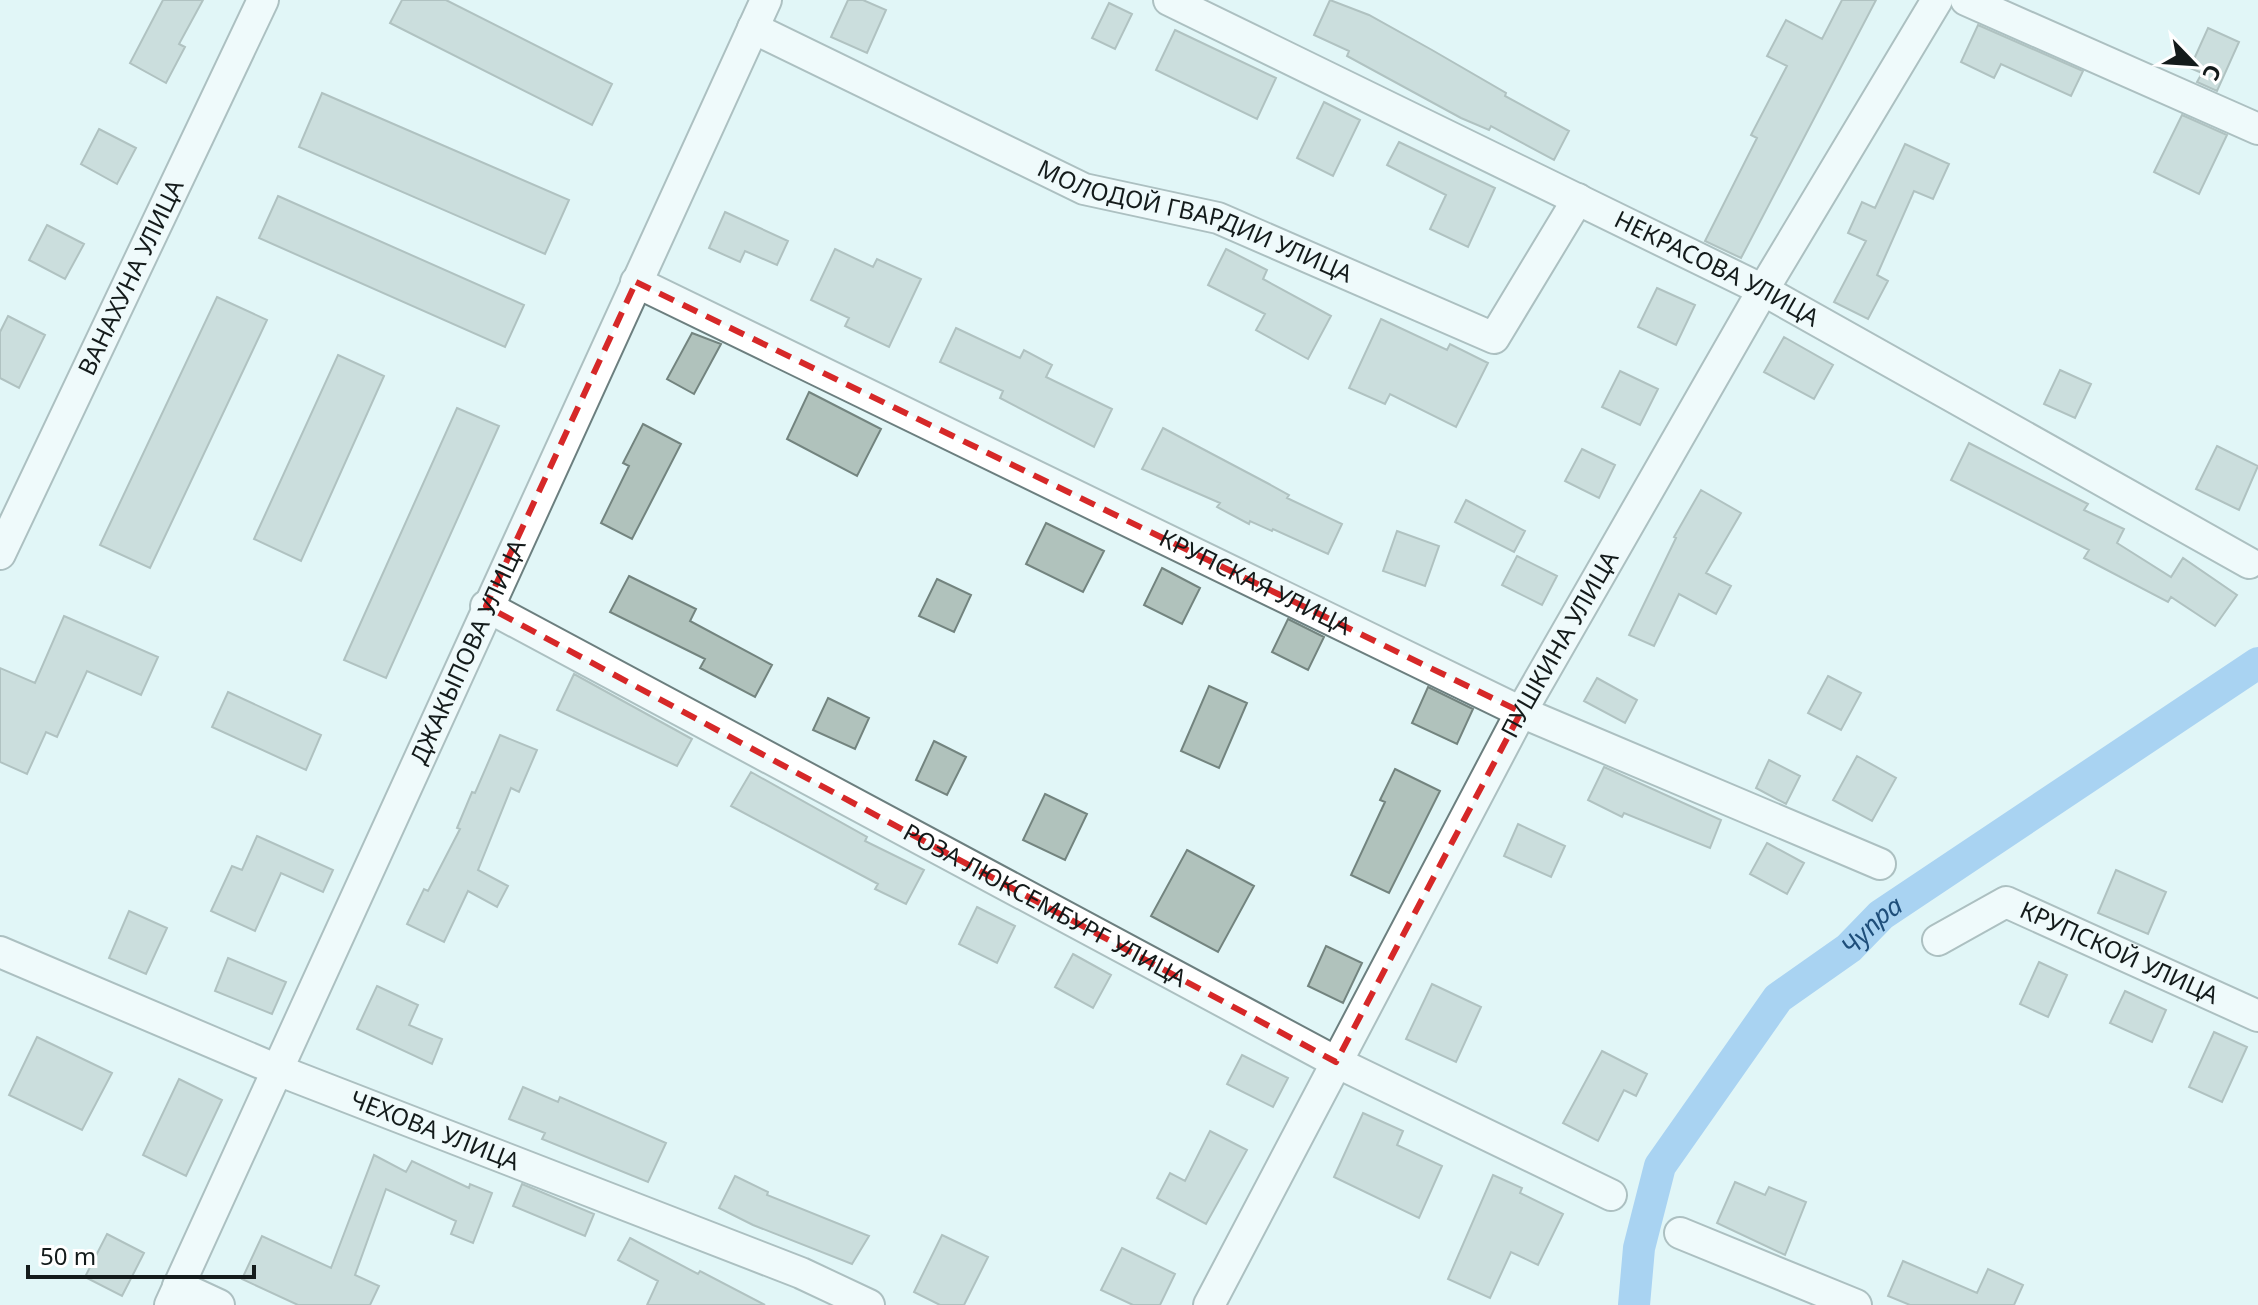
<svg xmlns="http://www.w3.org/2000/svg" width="2258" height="1305" viewBox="0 0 2258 1305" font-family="'Noto Sans',sans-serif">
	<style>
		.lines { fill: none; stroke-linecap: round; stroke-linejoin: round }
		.canal { stroke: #65a9eb; stroke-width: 32 }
		.building { fill: #b0c2bc; stroke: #73847f; stroke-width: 2 }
		.minor-casing { stroke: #6c7f7f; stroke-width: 34 }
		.minor { stroke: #fff; stroke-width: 30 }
		.marked { fill: none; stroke: #d62828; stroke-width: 6; stroke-dasharray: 16 10; stroke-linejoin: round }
		.labels { text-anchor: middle; stroke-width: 6; stroke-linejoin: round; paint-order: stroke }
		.street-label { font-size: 24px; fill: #141b1b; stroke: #fff }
		.water-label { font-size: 26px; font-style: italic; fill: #1e4e7a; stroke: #fff }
	</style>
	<rect width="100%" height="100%" fill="#e1f6f7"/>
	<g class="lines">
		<path class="canal" id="s1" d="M1634,1305l5,-57 21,-82 118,-168 71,-50 32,-33 377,-252"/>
	</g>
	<path class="building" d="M163,0h40l-24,44 6,3 -19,36 -36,-20z
		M402,0h44l166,84 -20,41 -202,-102z
		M848,0h15l23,10 -19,43 -36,-16z
		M1330,0l39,15 63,35 74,43 -1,3 64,35 -15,29 -63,-34 -2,4 -28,-12 -114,-62 2,-5 -35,-16z
		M1842,0h34l-135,258 -36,-17 52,-103 -6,-3 36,-69 -20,-10 19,-36 36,19z
		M1109,3l23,11 -17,35 -23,-11z
		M1978,25l105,46 -12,25 -70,-32 -7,14 -33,-16z
		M2208,28l31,14 -22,49 -20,-9 5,-9 -12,-5z
		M1175,30l101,48 -19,41 -101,-49z
		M322,93l247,107 -24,54 -246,-107z
		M1324,102l36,18 -27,56 -36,-18z
		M2182,115l45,20 -28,59 -45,-22z
		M99,129l37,19 -19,36 -36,-20z
		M1399,142l96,46 -27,59 -38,-18 16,-34 -59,-30z
		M1905,144l44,20 -16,35 -19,-8 -37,84 11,6 -20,38 -34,-17 32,-61 -18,-8 14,-31 13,6z
		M278,196l246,109 -19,42 -246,-109z
		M725,212l63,29 -11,24 -32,-14 -5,11 -31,-14z
		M47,225l37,19 -19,35 -36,-19z
		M835,249l38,18 4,-8 44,20 -32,68 -44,-21 4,-8 -38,-18z
		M1226,249l41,21 -4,9 68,37 -23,43 -52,-29 9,-16 -57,-29z
		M1657,288l38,17 -19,40 -38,-18z
		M217,297l50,23 -117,248 -50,-23z
		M8,316l37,19 -26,53 -19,-10v-46z
		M1381,319l66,31 3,-6 38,19 -32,64 -66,-33 -5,10 -36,-16z
		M956,328l64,30 4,-8 28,15 -6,12 66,32 -18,38 -94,-49 3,-7 -63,-29z
		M692,333l29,11 -27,50 -27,-15z
		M1784,337l49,28 -19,34 -50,-27z
		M338,355l46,21 -83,185 -47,-22z
		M2060,370l31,14 -16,34 -31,-14z
		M1620,371l38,18 -18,36 -38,-18z
		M809,392l72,37 -24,47 -70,-37z
		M457,408l42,18 -113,252 -42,-18z
		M643,424l38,20 -49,95 -31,-16 28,-57 -6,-3z
		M1163,428l106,56 20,11 -2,3 55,26 -14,30 -55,-25 -1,2 -22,-10 -1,3 -32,-17 3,-4 -78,-34z
		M1969,443l119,61 -4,6 40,19 -7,14 54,34 12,-19 54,37 -22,31 -44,-29 -3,5 -84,-44 5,-8 -138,-70z
		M2217,446l41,20 -19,44 -43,-21z
		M1582,449l33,16 -16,33 -34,-17z
		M1701,490l40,23 -35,60 25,13 -15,28 -37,-20 -25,52 -25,-11 47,-97 -2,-1z
		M1466,500l59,31 -11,21 -59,-30z
		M1046,523l58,28 -21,41 -57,-28z
		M1397,531l42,15 -14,40 -42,-15z
		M1517,556l40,20 -15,29 -40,-20z
		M1162,568l38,20 -18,36 -38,-19z
		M629,576l67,33 -6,12 82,44 -17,32 -55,-29 5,-9 -95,-47z
		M937,579l34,16 -17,37 -35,-16z
		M64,616l94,41 -17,38 -54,-24 -30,66 -11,-5 -19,42 -27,-12v-94l35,15z
		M1288,619l36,18 -16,33 -36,-18z
		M574,674l118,65 -15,27 -120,-56z
		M1828,676l33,17 -20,37 -33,-17z
		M1597,678l40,22 -12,23 -41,-22z
		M1209,686l38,17 -28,65 -38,-17z
		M1428,687l45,22 -16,35 -45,-21z
		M228,692l93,43 -15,35 -94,-43z
		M828,698l41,20 -14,31 -42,-19z
		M500,735l37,15 -18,42 -8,-4 -33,82 30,16 -11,21 -29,-16 -24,51 -37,-18 17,-35 4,2 32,-62 -3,-1 15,-36 3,1z
		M934,741l32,16 -19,38 -31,-15z
		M1857,756l39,22 -24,43 -39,-21z
		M1769,760l31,16 -14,28 -30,-16z
		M1604,767l117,53 -11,28 -86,-35 -2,4 -34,-17z
		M1395,769l45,22 -51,102 -38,-18 34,-73 -5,-2z
		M751,772l116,65 -2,4 59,29 -18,34 -31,-15 3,-5 -147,-78z
		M1045,794l42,20 -22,46 -42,-20z
		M1518,824l47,22 -14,31 -47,-21z
		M257,836l76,34 -10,22 -42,-19 -26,58 -44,-20 21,-45 10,4z
		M1767,843l37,20 -17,31 -37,-20z
		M1187,850l67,36 -36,66 -67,-36z
		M2116,870l50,22 -18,42 -50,-21z
		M977,907l38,19 -18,37 -38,-19z
		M129,911l38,17 -21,46 -37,-16z
		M1326,946l36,17 -19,40 -35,-17z
		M1073,954l38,21 -18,33 -38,-21z
		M228,958l58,24 -14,32 -57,-23z
		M2039,962l28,13 -19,42 -28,-13z
		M1432,984l49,23 -25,55 -50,-23z
		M377,986l41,19 -9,20 33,14 -10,25 -75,-35z
		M2125,991l41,19 -14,32 -42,-19z
		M2214,1032l33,15 -25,55 -33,-15z
		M37,1037l75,36 -30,57 -73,-35z
		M1602,1051l45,23 -11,22 -12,-6 -26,51 -35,-18z
		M1242,1055l46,23 -15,29 -46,-23z
		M179,1079l43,21 -36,76 -43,-21z
		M523,1087l35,15 2,-5 106,46 -18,39 -106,-43 3,-6 -36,-14z
		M1363,1113l40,18 -6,14 45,21 -23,52 -85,-41z
		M1210,1131l37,19 -41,74 -49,-26 13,-25 15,8z
		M374,1155l32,17 6,-11 57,27 1,-4 22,9 -19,50 -22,-9 5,-13 -70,-32 -31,86 24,11 -9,19h-72l-56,-26 20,-43 69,32z
		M1493,1175l29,13 -2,5 43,21 -25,51 -27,-13 -21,46 -42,-19z
		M735,1176l33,16 -1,3 102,41 -17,28 -99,-39 -34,-17z
		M1735,1182l30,13 4,-8 37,15 -21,53 -68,-32z
		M522,1184l72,30 -9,22 -72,-30z
		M107,1234l37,19 -22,43 -37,-19z
		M942,1235l46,22 -24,48h-24l-26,-13z
		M630,1238l68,36 2,-3 65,34h-118l11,-24 -40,-21z
		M1122,1248l53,26 -15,31h-27l-32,-15z
		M1903,1261l74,32 11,-24 35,16 -9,20h-104l-22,-9z"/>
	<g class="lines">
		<defs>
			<g id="minor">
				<path id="s2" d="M1169,0l594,290 486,273"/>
				<path d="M1966,0l292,129"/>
				<path id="s3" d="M753,28l331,161 134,29 276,120 84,-139"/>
				<path id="s4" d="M636,282l885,430 359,152"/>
				<path id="s5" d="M0,554l263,-554"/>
				<path id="s6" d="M486,606l850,456 275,133"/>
				<path id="s7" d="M1938,940l68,-38 252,114"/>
				<path id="s8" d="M0,952l275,117 526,204 68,32"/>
				<path d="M1680,1233l176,72"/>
				<path d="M178,1286l41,19"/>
				<path id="s9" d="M170,1305l596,-1305"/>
				<path id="s10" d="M1209,1305l312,-593 242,-422 174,-290"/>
			</g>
		</defs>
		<use href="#minor" class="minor-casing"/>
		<use href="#minor" class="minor"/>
	</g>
	<path d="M0 0H2258V1305H0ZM636,282l885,430 -185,350 -850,-456z" fill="#e1f6f7" fill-opacity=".55" fill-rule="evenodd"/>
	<path class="marked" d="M636,282l885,430 -185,350 -850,-456z"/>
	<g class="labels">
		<g class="street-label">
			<text dy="8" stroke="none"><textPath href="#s3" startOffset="484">МОЛОДОЙ ГВАРДИИ УЛИЦА</textPath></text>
			<text dy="8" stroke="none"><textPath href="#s2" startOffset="610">НЕКРАСОВА УЛИЦА</textPath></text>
			<text dy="8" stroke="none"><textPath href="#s5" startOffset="306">ВАНАХУНА УЛИЦА</textPath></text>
			<text dy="8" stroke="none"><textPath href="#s4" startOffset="688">КРУПСКАЯ УЛИЦА</textPath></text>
			<text dy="8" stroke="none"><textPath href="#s10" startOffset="748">ПУШКИНА УЛИЦА</textPath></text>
			<text dy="8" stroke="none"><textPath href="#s9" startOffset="718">ДЖАКЫПОВА УЛИЦА</textPath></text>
			<text dy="8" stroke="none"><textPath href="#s6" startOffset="634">РОЗА ЛЮКСЕМБУРГ УЛИЦА</textPath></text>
			<text dy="8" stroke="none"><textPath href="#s7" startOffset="202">КРУПСКОЙ УЛИЦА</textPath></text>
			<text dy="8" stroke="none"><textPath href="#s8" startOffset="470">ЧЕХОВА УЛИЦА</textPath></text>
		</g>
		<g class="water-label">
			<text dy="9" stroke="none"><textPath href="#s1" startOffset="466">Чупра</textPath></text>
		</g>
	</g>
	<g transform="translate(2194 64) rotate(115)" stroke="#ffffff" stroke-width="6" paint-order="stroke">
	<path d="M0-6L14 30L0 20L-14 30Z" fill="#141b1b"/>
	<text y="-12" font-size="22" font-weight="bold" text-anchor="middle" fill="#141b1b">С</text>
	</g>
	<path d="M28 1265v12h226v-12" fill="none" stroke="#141b1b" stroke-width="4"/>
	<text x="40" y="1265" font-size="24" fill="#141b1b" stroke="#ffffff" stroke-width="6" paint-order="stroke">50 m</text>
</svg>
